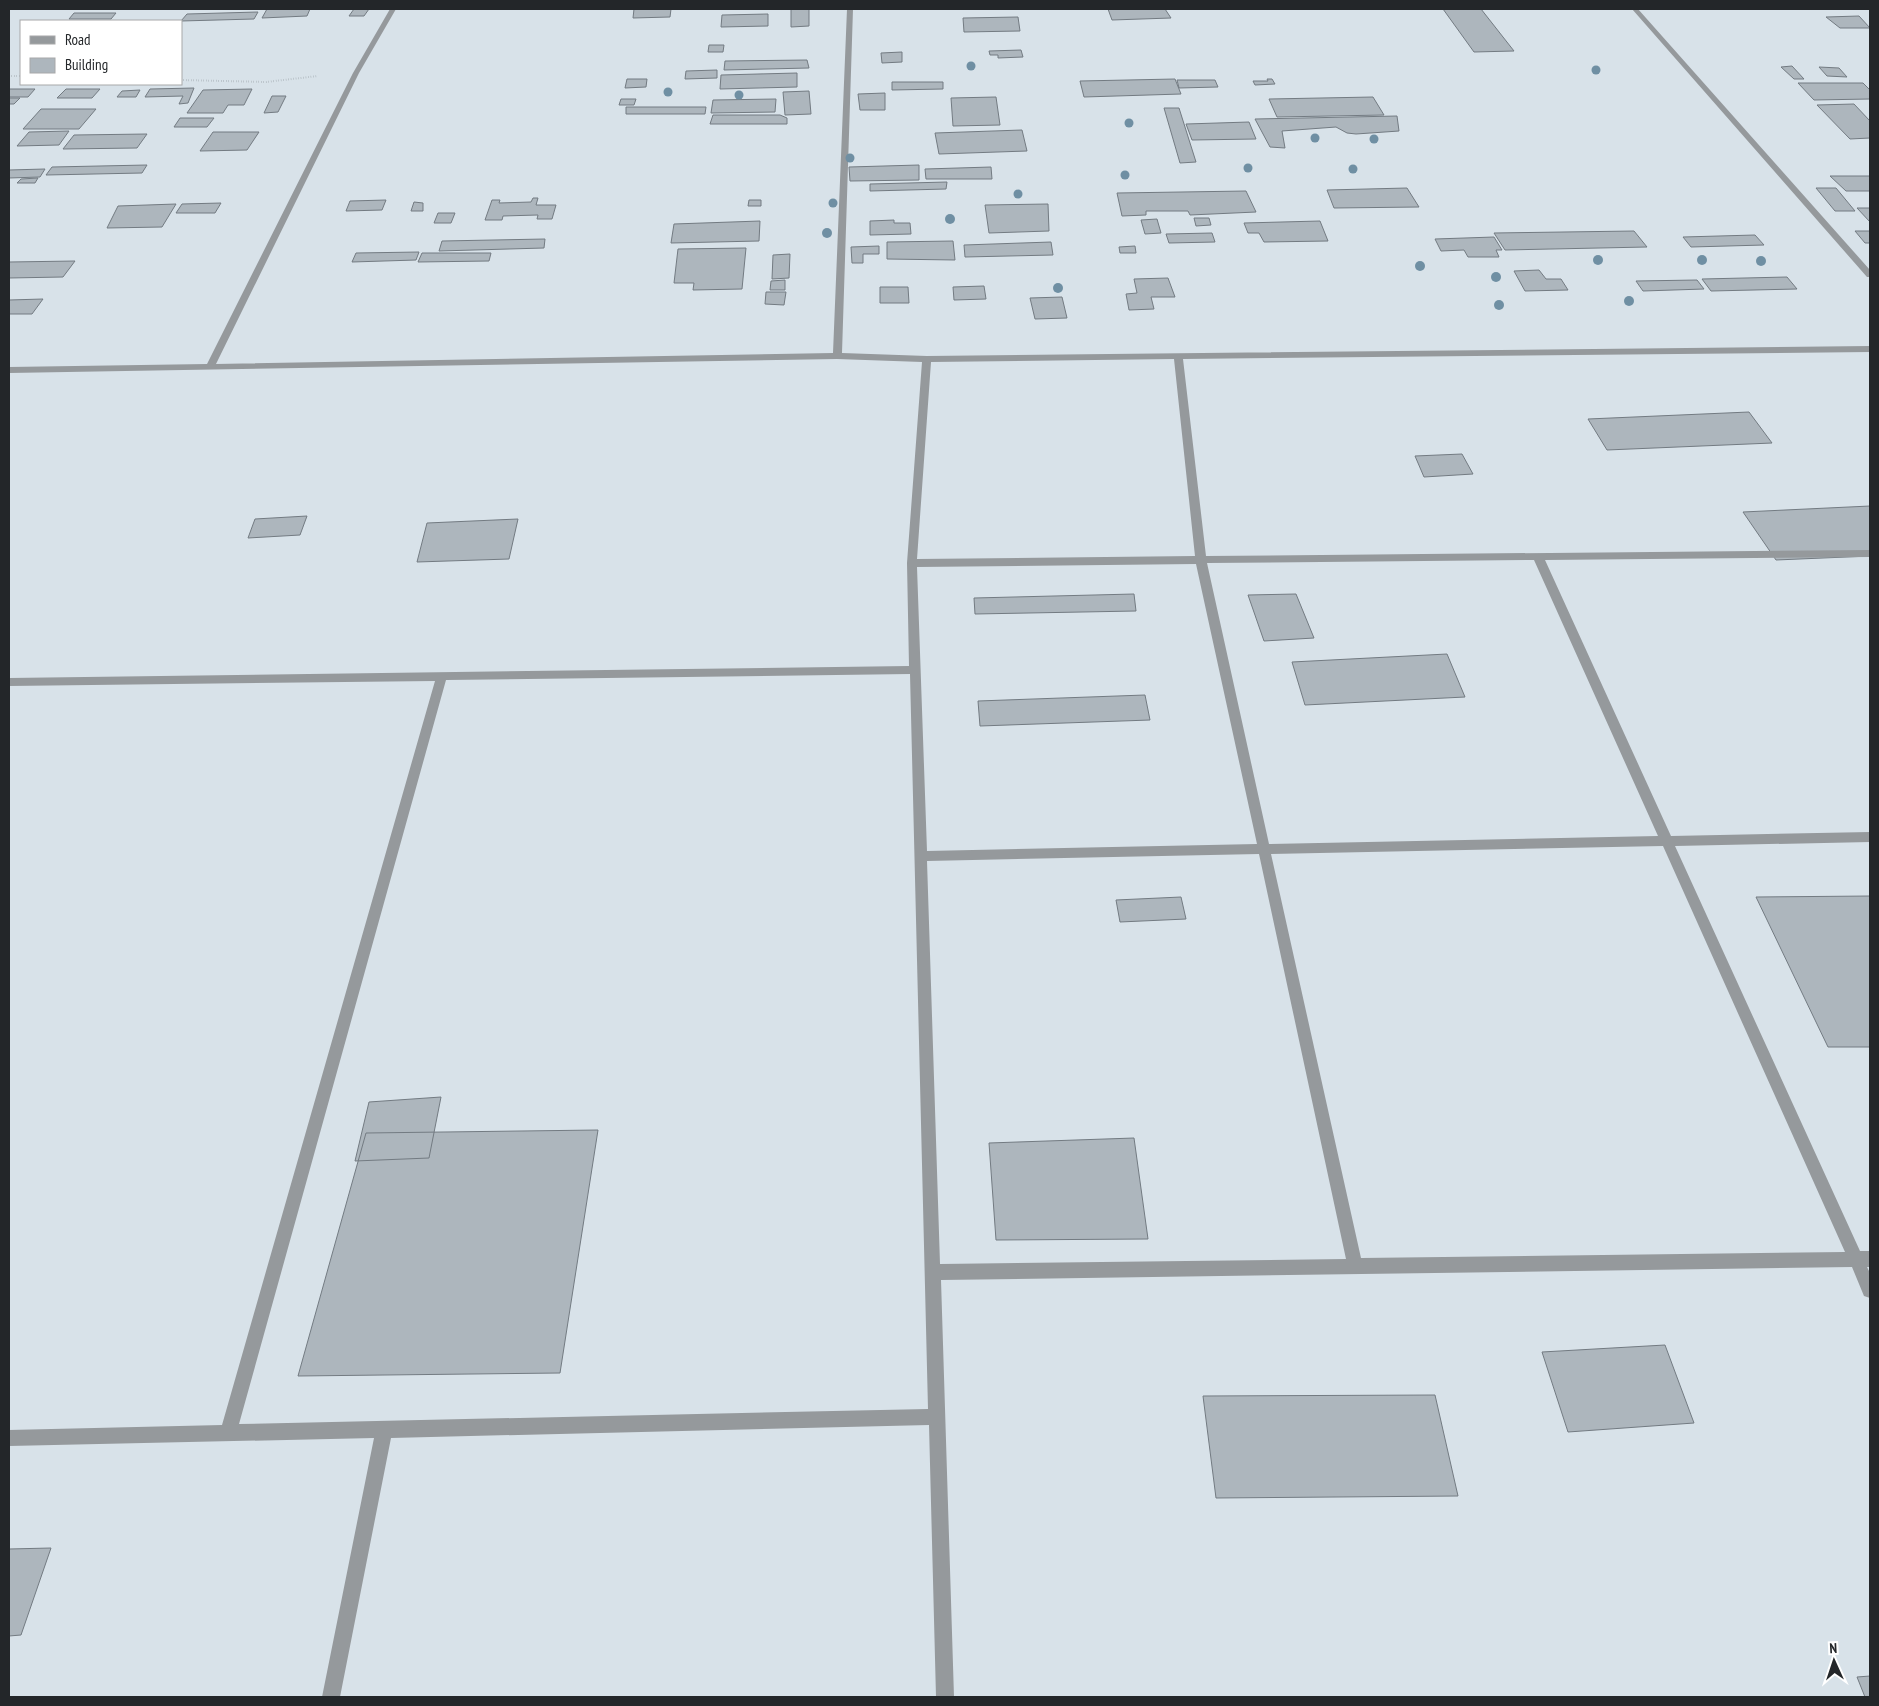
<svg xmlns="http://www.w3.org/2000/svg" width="1879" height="1706" viewBox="0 0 1879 1706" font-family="'PT Sans Narrow',sans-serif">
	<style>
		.building { fill: #adb6bd; stroke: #737b82 }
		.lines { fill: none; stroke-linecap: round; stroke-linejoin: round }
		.path { stroke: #a1a9af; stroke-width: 2; stroke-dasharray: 0.5 2; stroke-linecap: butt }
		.minor { fill: #95999c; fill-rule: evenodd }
		.tree { fill: #6f8fa3 }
	</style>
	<rect width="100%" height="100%" fill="#d8e2e9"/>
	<path class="building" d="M267,9h43l-3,7 -45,2z
		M354,9h15l-5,7h-15z
		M634,9h37l-1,8 -37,1z
		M791,9h18v17l-18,1z
		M1108,9h57l6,9 -59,2z
		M1443,9h38l33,42 -40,1z
		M258,12l-4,7 -73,2 6,-7z
		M74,13h42l-5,6h-42z
		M768,14v12l-47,1 1,-12z
		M1859,16l11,12h-30l-14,-11z
		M1018,17l2,14 -56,1 -1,-14z
		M709,45h15l-1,7h-15z
		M1021,50l2,7 -25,1v-3h-8l-1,-4z
		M902,52v10l-20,1 -1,-10z
		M807,60l2,8 -85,2 1,-9z
		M1792,66l12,13h-10l-13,-12z
		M1819,67l20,1 8,9 -20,-1z
		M717,70v8l-32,1 1,-8z
		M797,73v14l-77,2 1,-14z
		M627,79h20l-1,8 -21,1z
		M1175,79l6,15 -97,3 -4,-16z
		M1267,79h5l3,5 -20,1 -2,-4h15z
		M1177,80h38l3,7 -39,1z
		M892,82h51v7l-51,1z
		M1798,83h65l7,7v9l-56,1z
		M194,88l-6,15 -9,1 4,-8 -38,1 5,-8z
		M9,89h26l-7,8h-19z
		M66,89h34l-8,9h-35z
		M252,89l-8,16h-16l-5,8h-36l16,-23z
		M140,90l-4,7h-19l5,-6z
		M809,91l2,23 -26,1 -2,-23z
		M885,93v17h-25l-2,-16z
		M272,96h14l-8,16 -14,1z
		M996,97l4,28 -47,1 -2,-28z
		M1373,97l11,18 -107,2 -8,-18z
		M9,98h11l-6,6h-5z
		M621,99h15l-2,6h-15z
		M776,99l-1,13 -64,1 2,-13z
		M1854,104l16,17v17l-20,1 -33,-34z
		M626,107h80l-1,7h-79z
		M1164,108h15l17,54 -16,1z
		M41,109h55l-17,20h-56z
		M713,115h67l7,3v6h-77z
		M1397,116l2,15 -43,3 -9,-1 -11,-6 -54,4 3,17 -15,-1 -15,-28z
		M180,118h34l-7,9h-33z
		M1249,122l7,17 -64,1 -6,-16z
		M1022,130l5,21 -88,3 -4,-21z
		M69,131l-10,14 -42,1 12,-14z
		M213,132h46l-12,18 -47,1z
		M147,134l-10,14 -74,1 11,-14z
		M147,165l-5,8 -96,2 6,-8z
		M919,165v15l-69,1 -1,-14z
		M991,167l1,12h-66l-1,-10z
		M45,169l-5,8 -31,1v-8z
		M1830,176h40v15h-24z
		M38,178l-3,5h-18l4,-4z
		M947,182l-1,7 -76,2v-7z
		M1407,188l12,19 -85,1 -7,-18z
		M1816,188h20l19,23h-20z
		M1246,191l10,21 -66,3 -2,-4h-42v4l-24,1 -5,-23z
		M533,198h5l-2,7h20l-4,14h-15l1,-4 -35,1 -1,4h-17l7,-20h8l-1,3 32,-1z
		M386,200l-4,10 -36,1 4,-10z
		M749,200h12v6h-13z
		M414,202l9,1v8h-12z
		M221,203l-6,10h-39l6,-9z
		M176,204l-14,23 -55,1 11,-22z
		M1048,204l1,27 -60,2 -4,-28z
		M1857,208h13v14z
		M438,213h17l-4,10h-17z
		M1194,218h15l2,7 -15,1z
		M1157,219l4,14 -16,1 -4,-14z
		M894,220v3h16l1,11 -41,1v-14z
		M760,221l-1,20 -88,2 3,-19z
		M1320,221l8,20 -64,1 -5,-9h-11l-4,-10z
		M1634,231l13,16 -142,3 -11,-17z
		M1855,231h15v12h-5z
		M1212,233l3,9 -46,1 -3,-9z
		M1755,235l9,10 -73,2 -8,-10z
		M1494,237l8,13h-6l3,7h-31l-4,-7 -23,1 -6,-12z
		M545,239l-1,9 -105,3 3,-10z
		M953,241l2,19 -68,-1v-17z
		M1051,242l2,13 -88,2 -1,-12z
		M879,246v8h-16v9h-11l-1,-16z
		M1135,246l1,7h-16l-1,-6z
		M746,248l-4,41 -49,1 1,-7h-20l4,-34z
		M419,252l-3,8 -64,2 4,-9z
		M422,253h69l-2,8 -71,1z
		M790,254l-1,24 -17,1 1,-24z
		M75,261l-12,16 -54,1v-16z
		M1539,270l7,9h15l7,11 -43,1 -11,-20z
		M1787,277l10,12 -86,2 -9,-12z
		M1168,278l7,19h-24l3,12 -25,1 -3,-16 11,-1 -3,-14z
		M785,280v10h-15l1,-9z
		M1697,280l7,9 -61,2 -7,-10z
		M984,286l2,13 -32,1 -1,-13z
		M880,287h28l1,16h-29z
		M766,292h20l-2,13 -19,-1z
		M1062,297l5,21 -32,1 -5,-21z
		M43,299l-11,15h-23v-14z
		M1749,412l23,31 -165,7 -19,-31z
		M1462,454l11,20 -49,3 -9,-21z
		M1870,506v50l-94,4 -33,-48z
		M307,516l-7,19 -52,3 7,-19z
		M518,519l-9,40 -92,3 10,-39z
		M1134,594l2,17 -161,3 -1,-16z
		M1296,594l18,44 -50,3 -16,-46z
		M1447,654l18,43 -160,8 -13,-43z
		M1145,695l5,25 -170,6 -2,-25z
		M1870,896v151h-42l-72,-150z
		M1181,897l5,22 -66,3 -4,-22z
		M441,1097l-12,61 -74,3 14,-59z
		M598,1130l-38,243 -262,3 68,-243z
		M1134,1138l14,101 -152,1 -7,-97z
		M1665,1345l29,78 -126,9 -26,-80z
		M1435,1395l23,101 -242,2 -13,-102z
		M51,1548l-30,87 -12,1v-87z
		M1870,1676v21h-5l-8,-20z"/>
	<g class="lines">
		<path class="path" d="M9,76h12
			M181,80l85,2 52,-6"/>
		<path class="minor" d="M390,9h6l-37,64 -143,291 617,-11 14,-344h6l-11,344 85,3 943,-10v6l-687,7 23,197 664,-6v7l-325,3 126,276 199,-4v10l-195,4 185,405h10v16h-3l3,6v25l-6,-2 -12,-29 -911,13 13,417h-18l-7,-272 -538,13 -51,259h-18l52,-259 -365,8v-16l213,-5 213,-744 -426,5v-8l900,-12 -2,-103 15,-201 -85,-3 -828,14v-6l198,-3 146,-291zM1174,359l21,197 -278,3 14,-197zM1534,560l124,276 -389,8 -62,-281zM1196,564l61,280 -330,7 -10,-284zM910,674l18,735 -689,15 207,-744zM1663,846l182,406 -484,6 -90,-404zM1259,854l87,405 -406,5 -13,-403z
			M1632,9h6l232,261v7h-3z"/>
	</g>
	<g class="tree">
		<circle cx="971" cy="66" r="4.5"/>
		<circle cx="1596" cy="70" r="4.5"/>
		<circle cx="668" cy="92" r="4.5"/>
		<circle cx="739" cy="95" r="4.5"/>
		<circle cx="1129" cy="123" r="4.5"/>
		<circle cx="1315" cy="138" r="4.5"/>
		<circle cx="1374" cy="139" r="4.5"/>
		<circle cx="850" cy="158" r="4.5"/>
		<circle cx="1248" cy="168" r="4.5"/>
		<circle cx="1353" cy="169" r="4.5"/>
		<circle cx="1125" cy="175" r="4.5"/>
		<circle cx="1018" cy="194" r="4.5"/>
		<circle cx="833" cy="203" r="4.5"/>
		<circle cx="950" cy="219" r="5"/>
		<circle cx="827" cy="233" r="5"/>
		<circle cx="1598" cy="260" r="5"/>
		<circle cx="1702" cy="260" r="5"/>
		<circle cx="1761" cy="261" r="5"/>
		<circle cx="1420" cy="266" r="5"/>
		<circle cx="1496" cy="277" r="5"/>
		<circle cx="1058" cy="288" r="5"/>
		<circle cx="1629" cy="301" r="5"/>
		<circle cx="1499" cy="305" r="5"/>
	</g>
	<rect width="1879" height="1706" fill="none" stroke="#232629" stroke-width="20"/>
	<rect x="20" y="20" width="162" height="65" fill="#ffffff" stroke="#a7a8a9"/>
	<rect x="30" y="36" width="25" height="8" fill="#95999c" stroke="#a7a8a9"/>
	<text x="65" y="45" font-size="15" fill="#232629">Road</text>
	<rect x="30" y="58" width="25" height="15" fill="#adb6bd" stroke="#a7a8a9"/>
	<text x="65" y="70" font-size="15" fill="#232629">Building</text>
	<g transform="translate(1834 1661) rotate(357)" stroke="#ffffff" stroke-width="4" paint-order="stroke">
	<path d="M0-4L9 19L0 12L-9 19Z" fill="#232629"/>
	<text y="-8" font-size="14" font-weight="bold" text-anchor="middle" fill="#232629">N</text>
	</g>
</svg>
